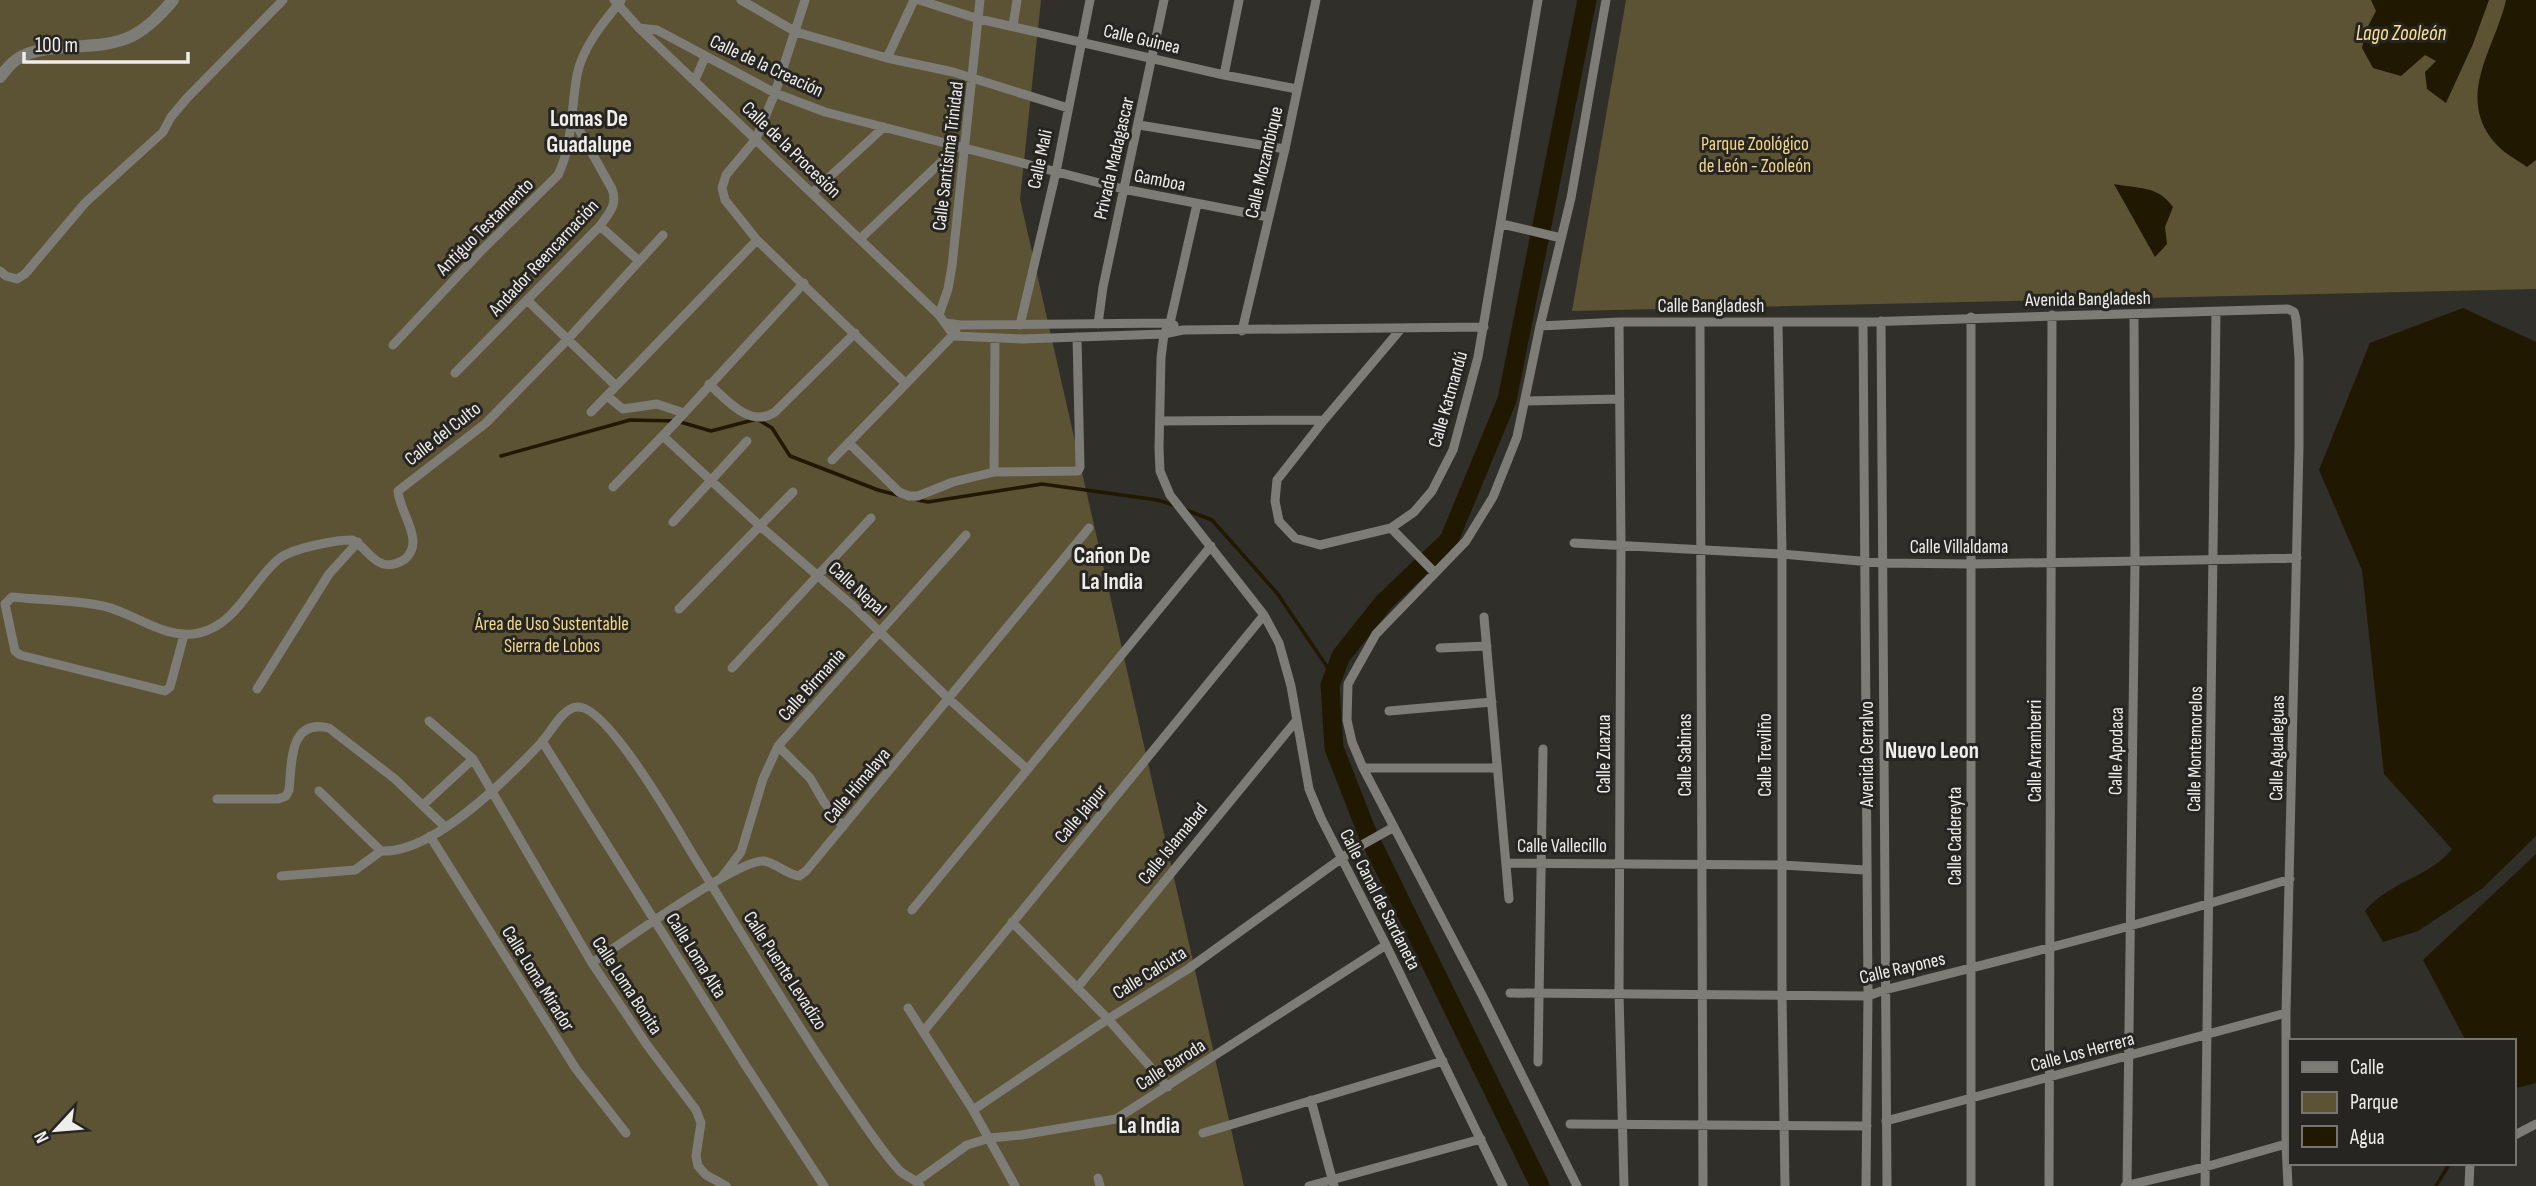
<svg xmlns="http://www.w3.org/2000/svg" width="2536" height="1186" viewBox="0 0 2536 1186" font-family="'Sofia Sans Condensed',sans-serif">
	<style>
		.green { fill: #5c5234 }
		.water { fill: #201800 }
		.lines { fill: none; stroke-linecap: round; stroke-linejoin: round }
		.stream { stroke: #201800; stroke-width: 3.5 }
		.river { stroke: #201800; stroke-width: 19 }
		.street { stroke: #7e7c77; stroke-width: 9 }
		.secondary { stroke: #7e7c77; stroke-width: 12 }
		.labels { text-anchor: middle; stroke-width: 6; stroke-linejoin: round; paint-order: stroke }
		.street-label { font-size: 19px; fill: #efeeeb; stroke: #272521 }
		.park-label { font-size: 19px; fill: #f2d889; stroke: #272521 }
		.water-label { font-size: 21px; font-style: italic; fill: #fbe191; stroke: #272521 }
		.quarter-label { font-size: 23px; font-weight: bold; fill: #efeeeb; stroke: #272521 }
	</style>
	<rect width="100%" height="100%" fill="#302f2a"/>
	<path class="green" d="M0,0h1041l-21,199 224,987h-1244z
		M1626,0h910v289l-964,22z"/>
	<path class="water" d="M2371,0h118l-16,44 -27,59 -19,-14 -2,-17 11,-11 -11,-6 -24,21 -28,-8 -11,-20 4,-18 10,-19z
		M2506,0h30v160l-9,7c-10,-7 -23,-14 -31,-23 -42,-47 -1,-95 10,-144z
		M2114,184c23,5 44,1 59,23l-8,20 2,17 -12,13z
		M2463,308l73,34v494l-53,52 -65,43 -35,11 -18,-31c25,-30 65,-34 87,-62l-68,-75 -22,-204 -43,-100 51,-127z
		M2536,854v229l-23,6v-48h-47l-43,-81z"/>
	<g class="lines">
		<path class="stream" d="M501,456l129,-36 47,1 34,10 46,-12 15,9 18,28 88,34 19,5
			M918,500l10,2 114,-18 116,16 18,6
			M1186,510l26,10 65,73 57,84
			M2436,1186l14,-23"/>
		<path class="river" d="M1540,1186l-172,-351 -34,-87 -4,-63 11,-29 43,-54 65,-62 58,-140 80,-400"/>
		<path class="street" d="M614,0l25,28 300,287 15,21 68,3 142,-5 19,-4 301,-3
			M741,0l55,32 91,26 66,14 115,36
			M805,0l-30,93 -19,46 -30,36 -4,13 3,12 32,40 148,143
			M919,0l60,19 245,56 73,14
			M1013,26l4,-26
			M639,28l18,2 118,63 50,19 298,77 145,28
			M887,58l27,-58
			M1224,75l15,-75
			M695,80l10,-23
			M1139,125l146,24
			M812,193l72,-66
			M1197,204l-27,119 -6,11 -3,24 -2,90 1,23 10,24 94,120 15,28 12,43 18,103 12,29 65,127 117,241
			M1502,224l59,14
			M600,226l38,34
			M861,238l95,-90
			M0,271l6,5 11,3 8,-5 60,-71 78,-71 8,-15 16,-19 96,-98
			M527,300l89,86
			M939,315l9,-26 4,-23 28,-266
			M1971,317v869
			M1881,321l6,865
			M1619,322l2,223 -2,449 5,192
			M1863,322l5,674 -2,190
			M946,323l15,2 209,-2 4,2
			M1700,323l3,863
			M1778,323l4,231v441l3,191
			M1098,324l5,-37 61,-287
			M1020,325l36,-153 34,-172
			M1540,326l79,-4h244l425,-13 6,3 2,7 3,39v89l-13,566v131l2,42
			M1400,330l-76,90 -47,60 -2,21 4,20 16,17 25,7 71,-17 23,-16 18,-21 21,-41 25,-93 60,-357
			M1242,331l43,-182 31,-149
			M393,345l89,-95 76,-75c15,-31 13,-67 19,-100 5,-27 27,-54 44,-74
			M455,373l145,-147c9,-13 18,-21 12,-37l-40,-72
			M709,384c17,15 41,45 66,28l80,-79
			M607,396l16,13 34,-5 27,9
			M1526,401l94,-2
			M591,412l166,-172
			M1160,421l164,-1
			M663,436l96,89 94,81 96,93 78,70
			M849,443l50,49 10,4h9l35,-14 41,-10 84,-1 2,-4 -3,-130
			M832,460l124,-128
			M994,472l1,-133
			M613,487l64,-66 127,-138
			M673,522l74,-81
			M1391,528l44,45
			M1574,543l208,11 100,9 91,1 324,-6
			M679,609l114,-117
			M1484,617l25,282
			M184,635l-14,52 -5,4 -145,-36 -5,-4 -10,-47 7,-7c28,3 58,3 86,8 34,5 65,36 101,28 39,-9 52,-52 81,-75 14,-10 55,-18 72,-18 12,5 18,20 31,24 8,2 16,-1 22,-5 21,-18 -6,-47 -7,-68l88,-68 82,-84 95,-104
			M1440,648l47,-2
			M732,668l139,-150
			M257,689l72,-115 29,-32
			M1389,711l103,-9
			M429,721l44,38 119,204 55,82 49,65 5,13 -5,33 2,10 8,9 20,11
			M542,741l202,322 80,123
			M778,746l32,32 14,24 19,25
			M1363,768h134
			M319,791l62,60c51,3 126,-72 159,-107 10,-10 22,-36 37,-37 29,-4 101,123 116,148 51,82 101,167 156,247 16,23 31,47 50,68 6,7 16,8 21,16
			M217,799h61l8,-3 3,-6c3,-28 0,-72 40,-62l66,51 49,47
			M423,805l50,-46
			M430,836l146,233 50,64
			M1506,863l276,2 83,5
			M281,876l74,-6 26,-19
			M722,877l19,-25 22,-73 15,-33 188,-211
			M912,910l299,-364
			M1012,922l96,97 60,68
			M592,963c27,-18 147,-105 172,-102 12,2 22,13 35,15l7,-5 283,-343
			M1077,988l219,-267
			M1510,993l358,3 16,-6c136,-34 272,-69 406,-111
			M908,1008l65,102 42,76
			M923,1032l341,-417
			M1538,1062l5,-313
			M1311,1100l23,86
			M973,1110l135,-91 80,-50 165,-119 41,-23
			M1886,1121l400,-108
			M1570,1124l297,2
			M1203,1133l240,-72
			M2513,1136l23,-12
			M1098,1178l2,8
			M917,1181l50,-36 23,-7 31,-3 95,-16 270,-174
			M1309,1186l172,-47
			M1577,1186l-95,-191 -119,-227 -11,-26 -5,-22 1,-36 28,-50 90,-93 27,-44 24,-60 23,-111 31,-128 35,-198
			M2049,1186l3,-871
			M2125,1186l80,-19 81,-23
			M2127,1186l8,-625 -1,-246
			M2205,1186l11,-874
			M2469,1186l1,-23"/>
		<path class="secondary" d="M0,77c6,-7 11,-15 19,-19 30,-18 79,-5 113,-22 17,-9 29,-22 41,-36"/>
	</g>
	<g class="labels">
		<g class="street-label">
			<text transform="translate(1142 38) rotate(13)" y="7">Calle Guinea</text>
			<text transform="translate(767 65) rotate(25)" y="7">Calle de la Creación</text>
			<text transform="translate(792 149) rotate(44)" y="7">Calle de la Procesión</text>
			<text transform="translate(947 156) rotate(-83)" y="7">Calle Santisima Trinidad</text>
			<text transform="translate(1113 158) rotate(-77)" y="7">Privada Madagascar</text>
			<text transform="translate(1039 159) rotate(-78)" y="7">Calle Mali</text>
			<text transform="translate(1263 162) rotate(-77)" y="7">Calle Mozambique</text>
			<text transform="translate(1160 179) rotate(11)" y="7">Gamboa</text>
			<text transform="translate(484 226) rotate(-45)" y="7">Antiguo Testamento</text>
			<text transform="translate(543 257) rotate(-47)" y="7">Andador Reencarnación</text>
			<text transform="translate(2088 298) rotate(-1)" y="7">Avenida Bangladesh</text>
			<text x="1711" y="312">Calle Bangladesh</text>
			<text transform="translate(1447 399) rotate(-74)" y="7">Calle Katmandú</text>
			<text transform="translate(442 433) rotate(-38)" y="7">Calle del Culto</text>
			<text x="1959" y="553">Calle Villaldama</text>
			<text transform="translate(858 588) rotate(42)" y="7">Calle Nepal</text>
			<text transform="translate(811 684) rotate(-48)" y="7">Calle Birmania</text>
			<text transform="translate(2276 748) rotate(-89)" y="7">Calle Agualeguas</text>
			<text transform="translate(2194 749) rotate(-89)" y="7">Calle Montemorelos</text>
			<text transform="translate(2034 751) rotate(-90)" y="7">Calle Arramberri</text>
			<text transform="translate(2115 751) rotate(-89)" y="7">Calle Apodaca</text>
			<text transform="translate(1603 754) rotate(-90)" y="7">Calle Zuazua</text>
			<text transform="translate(1866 754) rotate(-90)" y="7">Avenida Cerralvo</text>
			<text transform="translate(1684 755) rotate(-90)" y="7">Calle Sabinas</text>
			<text transform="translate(1764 755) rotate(-90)" y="7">Calle Trevilño</text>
			<text transform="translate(856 785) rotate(-50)" y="7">Calle Himalaya</text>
			<text transform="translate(1080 813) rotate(-50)" y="7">Calle Jaipur</text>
			<text transform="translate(1954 836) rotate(-90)" y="7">Calle Cadereyta</text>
			<text transform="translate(1172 843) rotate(-51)" y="7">Calle Islamabad</text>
			<text x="1562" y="852">Calle Vallecillo</text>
			<text transform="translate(1381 899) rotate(63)" y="7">Calle Canal de Sardaneta</text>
			<text transform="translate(697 955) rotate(58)" y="7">Calle Loma Alta</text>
			<text transform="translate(1902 967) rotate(-13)" y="7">Calle Rayones</text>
			<text transform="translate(786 970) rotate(57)" y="7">Calle Puente Levadizo</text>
			<text transform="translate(1149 972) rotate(-32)" y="7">Calle Calcuta</text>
			<text transform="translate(539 978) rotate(58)" y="7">Calle Loma Mirador</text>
			<text transform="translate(628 985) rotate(57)" y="7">Calle Loma Bonita</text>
			<text transform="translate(2082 1051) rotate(-15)" y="7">Calle Los Herrera</text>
			<text transform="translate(1170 1064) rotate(-33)" y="7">Calle Baroda</text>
		</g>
		<g class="park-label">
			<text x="1755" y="150">Parque Zoológico<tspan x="1755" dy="22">de León - Zooleón</tspan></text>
			<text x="552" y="630">Área de Uso Sustentable<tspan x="552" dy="22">Sierra de Lobos</tspan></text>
		</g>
		<g class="water-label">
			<text x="2401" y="40">Lago Zooleón</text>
		</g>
		<g class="quarter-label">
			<text x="589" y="126">Lomas De<tspan x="589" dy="26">Guadalupe</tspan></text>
			<text x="1112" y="563">Cañon De<tspan x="1112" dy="26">La India</tspan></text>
			<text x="1932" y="758">Nuevo Leon</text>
			<text x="1149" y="1133">La India</text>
		</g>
	</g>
	<rect x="2288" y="1039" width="228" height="126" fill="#272521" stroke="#777572" stroke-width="2"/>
	<rect x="2302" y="1062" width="35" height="10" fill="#7e7c77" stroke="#777572" stroke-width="2"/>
	<text x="2350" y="1074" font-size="21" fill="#efeeeb">Calle</text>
	<rect x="2302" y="1092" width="35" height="21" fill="#5c5234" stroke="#777572" stroke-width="2"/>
	<text x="2350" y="1109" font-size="21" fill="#efeeeb">Parque</text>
	<rect x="2302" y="1126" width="35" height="21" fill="#201800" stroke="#777572" stroke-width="2"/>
	<text x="2350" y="1144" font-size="21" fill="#efeeeb">Agua</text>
	<g transform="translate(56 1130) rotate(244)" stroke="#272521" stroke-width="5" paint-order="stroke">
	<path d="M0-5L12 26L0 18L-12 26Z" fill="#efeeeb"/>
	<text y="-10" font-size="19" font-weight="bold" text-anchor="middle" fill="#efeeeb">N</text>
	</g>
	<path d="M24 52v10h164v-10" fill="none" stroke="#efeeeb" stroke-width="3.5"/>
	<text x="35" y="52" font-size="21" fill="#efeeeb" stroke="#272521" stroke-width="5" paint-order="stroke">100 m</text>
</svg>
